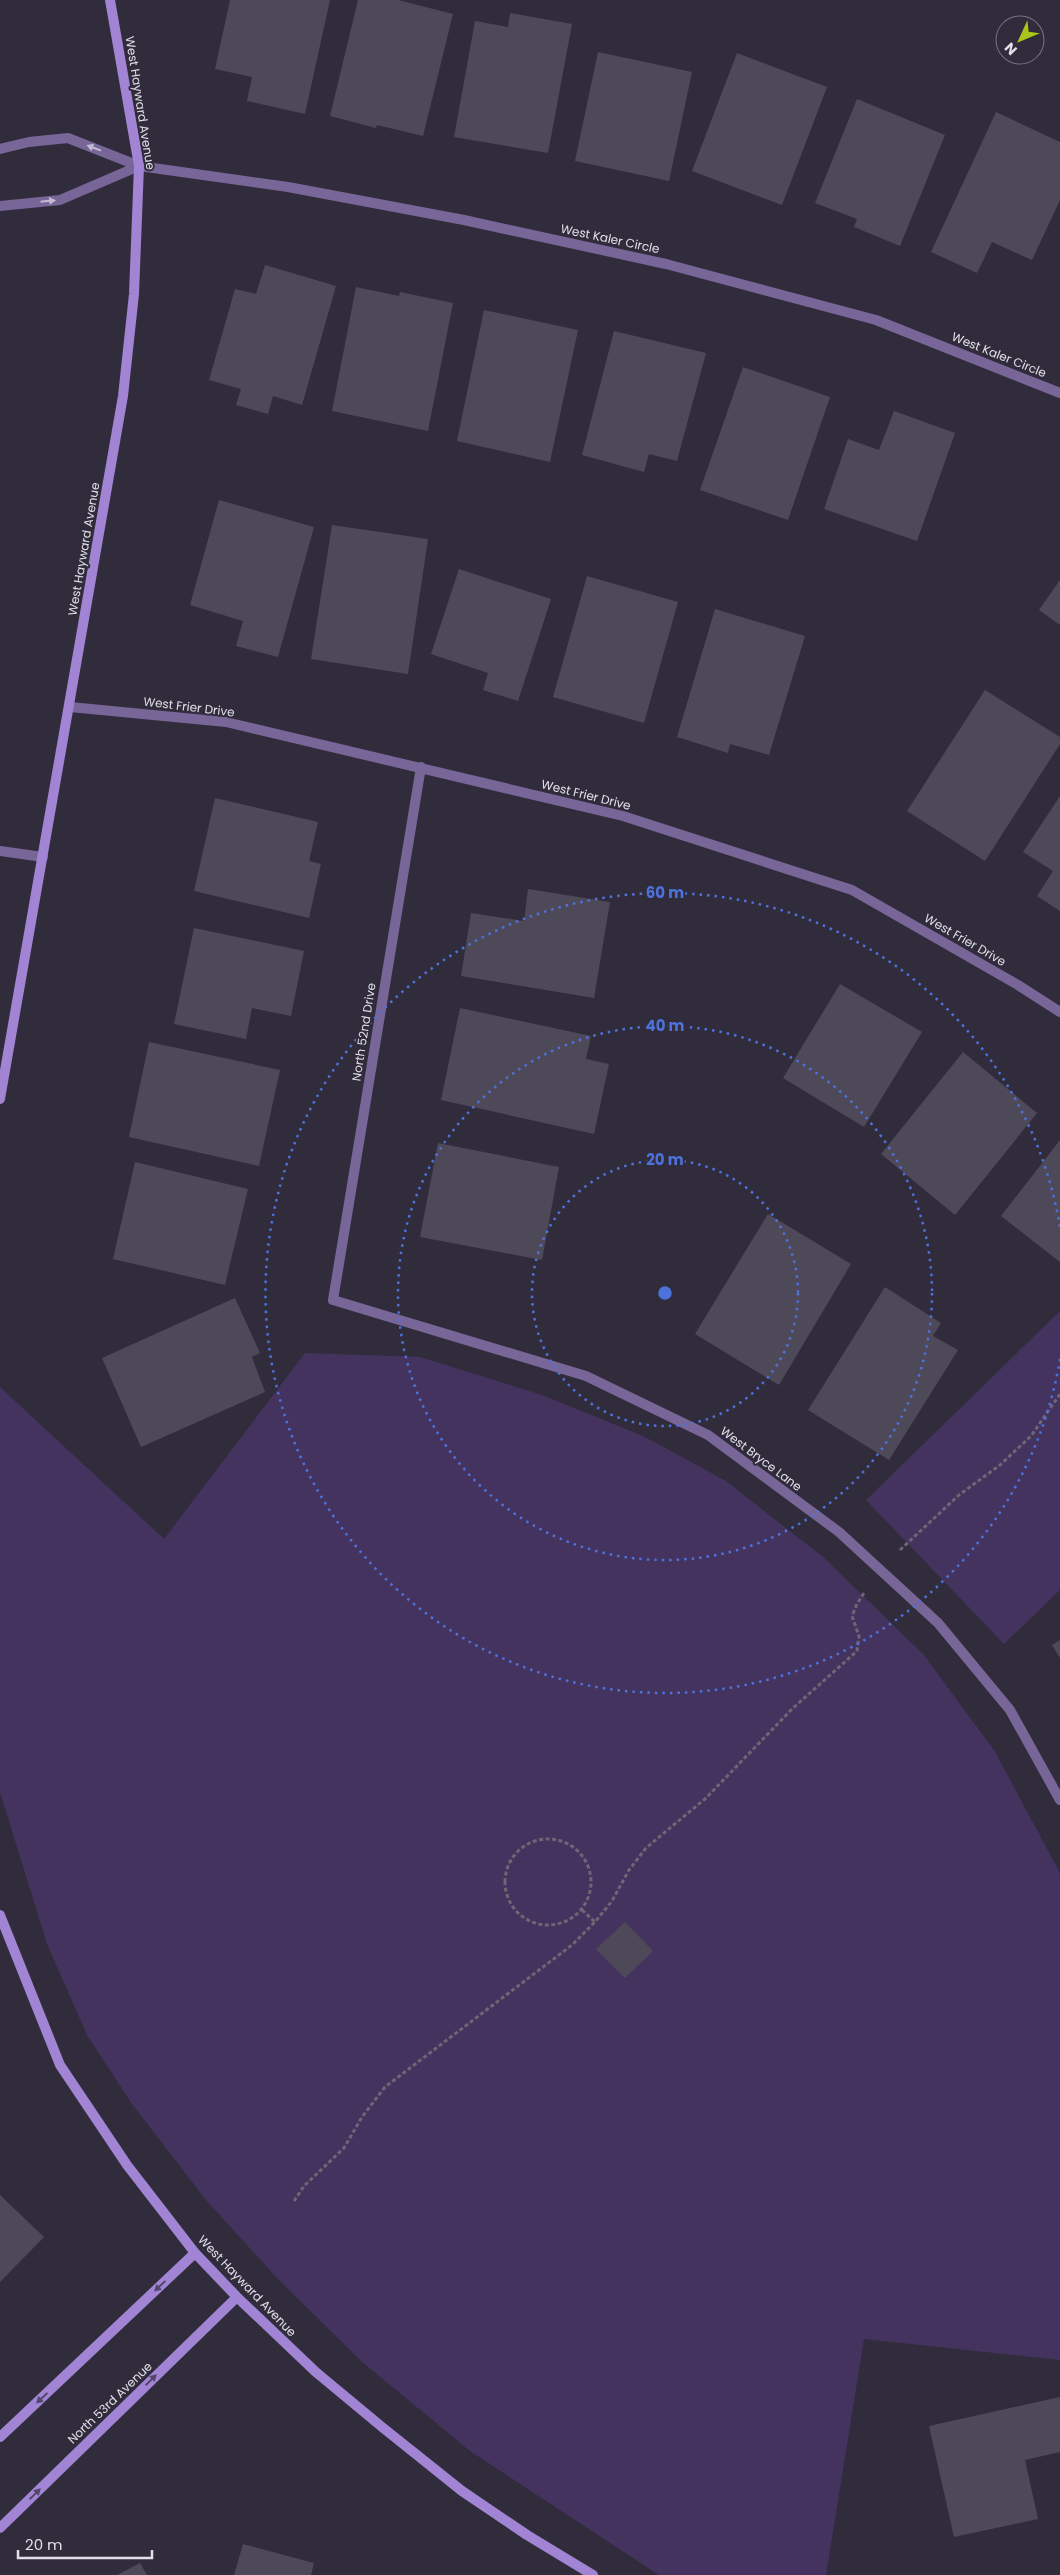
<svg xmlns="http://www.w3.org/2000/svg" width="1060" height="2575" viewBox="0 0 1060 2575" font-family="Poppins,sans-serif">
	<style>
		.green { fill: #44335f }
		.building { fill: #4e4959 }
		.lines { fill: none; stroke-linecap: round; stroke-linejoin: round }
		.path { stroke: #6c6775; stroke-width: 3; stroke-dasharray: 4 2.5; stroke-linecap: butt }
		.street { stroke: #786698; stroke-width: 10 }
		.secondary { stroke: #a184d4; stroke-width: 10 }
		.oneway { fill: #c2bbd1 }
		.oneway2 { fill: #53466a }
		.ring { fill: none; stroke: #4e72dc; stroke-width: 2.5; stroke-dasharray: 2.5 5 }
		.labels { text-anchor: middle; stroke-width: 4; stroke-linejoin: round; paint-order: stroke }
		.street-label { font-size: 12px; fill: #e2dfe9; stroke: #312c3c }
		.centre { fill: #4e72dc; stroke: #312c3c; stroke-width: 2.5 }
		.ring-label { font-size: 15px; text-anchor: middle; font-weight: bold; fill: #4e72dc; stroke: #312c3c; stroke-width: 4; stroke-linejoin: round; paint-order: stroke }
	</style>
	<rect width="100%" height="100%" fill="#312c3c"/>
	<path class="green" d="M1060,1311v279l-56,54 -138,-144z
		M305,1353l115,4 122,38 101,41 83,45 97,76 100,97 71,96 66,123v487l-196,-21 -38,236h-167l-189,-124 -109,-90 -86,-85 -69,-76 -74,-96 -45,-69 -40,-91 -47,-152v-405l164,152z"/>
	<path class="building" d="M230,0h100l-25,114 -58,-13 5,-24 -37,-8z
		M358,0h40l55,14 -30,122 -46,-11 -1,3 -46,-12z
		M510,13l62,11 -24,129 -94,-16 21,-116 33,6z
		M598,52l94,20 -23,109 -94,-20z
		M737,53l90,34 -45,118 -90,-34z
		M857,99l88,36 -45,111 -46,-19 3,-8 -42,-16z
		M996,112l64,30v58l-28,60 -40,-18 -15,31 -46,-21z
		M265,265l71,21 -34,119 -29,-9 -5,18 -32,-9 5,-16 -32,-9 26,-91 21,5z
		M356,287l43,9 1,-4 53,11 -25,128 -96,-20z
		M484,310l94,20 -28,132 -93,-21z
		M614,331l92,22 -29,108 -28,-7 -5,18 -62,-17z
		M743,367l87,30 -42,123 -88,-30z
		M894,411l61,22 -38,108 -93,-32 24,-70 31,11z
		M219,500l95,27 -36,130 -42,-11 7,-25 -53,-16z
		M332,525l96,14 -20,135 -97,-15z
		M459,569l92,30 -33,102 -35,-11 5,-17 -57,-19z
		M587,576l91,26 -34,121 -91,-26z
		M1060,580v45l-21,-15z
		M715,609l90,27 -36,119 -39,-11 -2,9 -51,-16z
		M985,690l75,47v7l-75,117 -78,-50z
		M1060,796v115l-23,-15 16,-25 -30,-19z
		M215,798l103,24 -9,39 12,3 -12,54 -115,-27z
		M528,889l82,13 -16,96 -133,-22 10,-63 53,8z
		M194,928l110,23 -13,65 -39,-8 -6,31 -72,-15z
		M840,984l82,48 -58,95 -81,-49z
		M460,1008l131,28 -5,23 23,5 -15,70 -153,-34z
		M149,1042l131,28 -21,96 -130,-29z
		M963,1052l74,61 -82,102 -74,-61z
		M1060,1140v122l-59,-46z
		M438,1143l121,24 -17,93 -122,-23z
		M135,1162l113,27 -23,96 -112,-26z
		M768,1214l83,50 -72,121 -84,-51z
		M885,1287l56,36 -8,13 25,14 -69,110 -81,-50z
		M235,1298l25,55 -8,4 13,35 -124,55 -39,-89z
		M1060,1640v18l-8,-13z
		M625,1922l28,29 -28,27 -29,-29z
		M0,2195l44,42 -44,45z
		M1060,2397v55l-35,8 13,59 -84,18 -25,-111z
		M243,2544l71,19 -3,12h-77z
		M140,2563l7,12h-30z"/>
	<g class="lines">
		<path class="path" d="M900,1550l59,-55 41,-30 31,-29 29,-42
			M505 1882a43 43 0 1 1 86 0a43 43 0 1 1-86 0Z
			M582,1910l13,12
			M294,2201l10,-15 40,-38 18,-31 23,-30 187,-142 23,-23 17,-21 17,-31 17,-22 60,-50 86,-89 65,-58 2,-15 -7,-20 5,-12 7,-11"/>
		<path class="street" d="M0,149l29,-7 39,-4 71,28 149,21 176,33 202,44 210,56 184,73
			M0,206l60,-6 79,-34
			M70,707l156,15 397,94 229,74 166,95 42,27
			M421,767l-88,533 253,76 122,59 131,97 99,91 72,87 50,90
			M0,851l43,6"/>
		<path class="secondary" d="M0,1099l123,-703 11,-102 5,-128 -29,-166
			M0,1915l60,150 67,100 68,88 42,44 80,76 65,54 80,64 65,44 66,40
			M0,2437l195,-184
			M0,2528l237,-231"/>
	</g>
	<defs><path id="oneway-solid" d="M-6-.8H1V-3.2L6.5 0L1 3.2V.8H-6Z" transform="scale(1.25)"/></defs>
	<g class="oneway">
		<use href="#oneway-solid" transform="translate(94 148) rotate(-159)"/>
		<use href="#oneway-solid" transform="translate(48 201) rotate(-6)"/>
	</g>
	<g class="oneway2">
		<use href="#oneway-solid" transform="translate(160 2286) rotate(137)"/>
		<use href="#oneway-solid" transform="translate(151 2380) rotate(-44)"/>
		<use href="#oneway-solid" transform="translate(42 2398) rotate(137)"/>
		<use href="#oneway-solid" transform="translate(35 2494) rotate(-44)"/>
	</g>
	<g class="ring">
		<circle cx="665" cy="1293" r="133"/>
		<circle cx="665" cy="1293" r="267"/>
		<path d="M1060 1359A400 400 0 1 1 1060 1227"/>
	</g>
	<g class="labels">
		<g class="street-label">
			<text transform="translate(140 103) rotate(81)" y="4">West Hayward Avenue</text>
			<text transform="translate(610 239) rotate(12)" y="4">West Kaler Circle</text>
			<text transform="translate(999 355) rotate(22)" y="4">West Kaler Circle</text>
			<text transform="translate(84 549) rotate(-80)" y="4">West Hayward Avenue</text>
			<text transform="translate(189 707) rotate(7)" y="4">West Frier Drive</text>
			<text transform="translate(586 795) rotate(14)" y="4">West Frier Drive</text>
			<text transform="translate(965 940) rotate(30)" y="4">West Frier Drive</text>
			<text transform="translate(364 1032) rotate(-81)" y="4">North 52nd Drive</text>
			<text transform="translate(761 1459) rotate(37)" y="4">West Bryce Lane</text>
			<text transform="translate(247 2286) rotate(46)" y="4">West Hayward Avenue</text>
			<text transform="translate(110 2403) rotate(-44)" y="4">North 53rd Avenue</text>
		</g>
	</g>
	<circle cx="665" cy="1293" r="8" class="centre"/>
	<g class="ring-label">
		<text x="665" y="898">60 m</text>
		<text x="665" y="1031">40 m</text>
		<text x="665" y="1165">20 m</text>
	</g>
	<g transform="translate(1020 40) rotate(226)"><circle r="24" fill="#312c3c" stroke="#787481"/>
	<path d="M0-4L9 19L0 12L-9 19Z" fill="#aac719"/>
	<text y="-8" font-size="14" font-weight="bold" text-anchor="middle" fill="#e2dfe9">N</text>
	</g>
	<path d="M18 2550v8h134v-8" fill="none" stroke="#e2dfe9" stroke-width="2.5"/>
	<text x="25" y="2550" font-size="15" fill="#e2dfe9" stroke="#312c3c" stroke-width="4" paint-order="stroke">20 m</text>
</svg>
